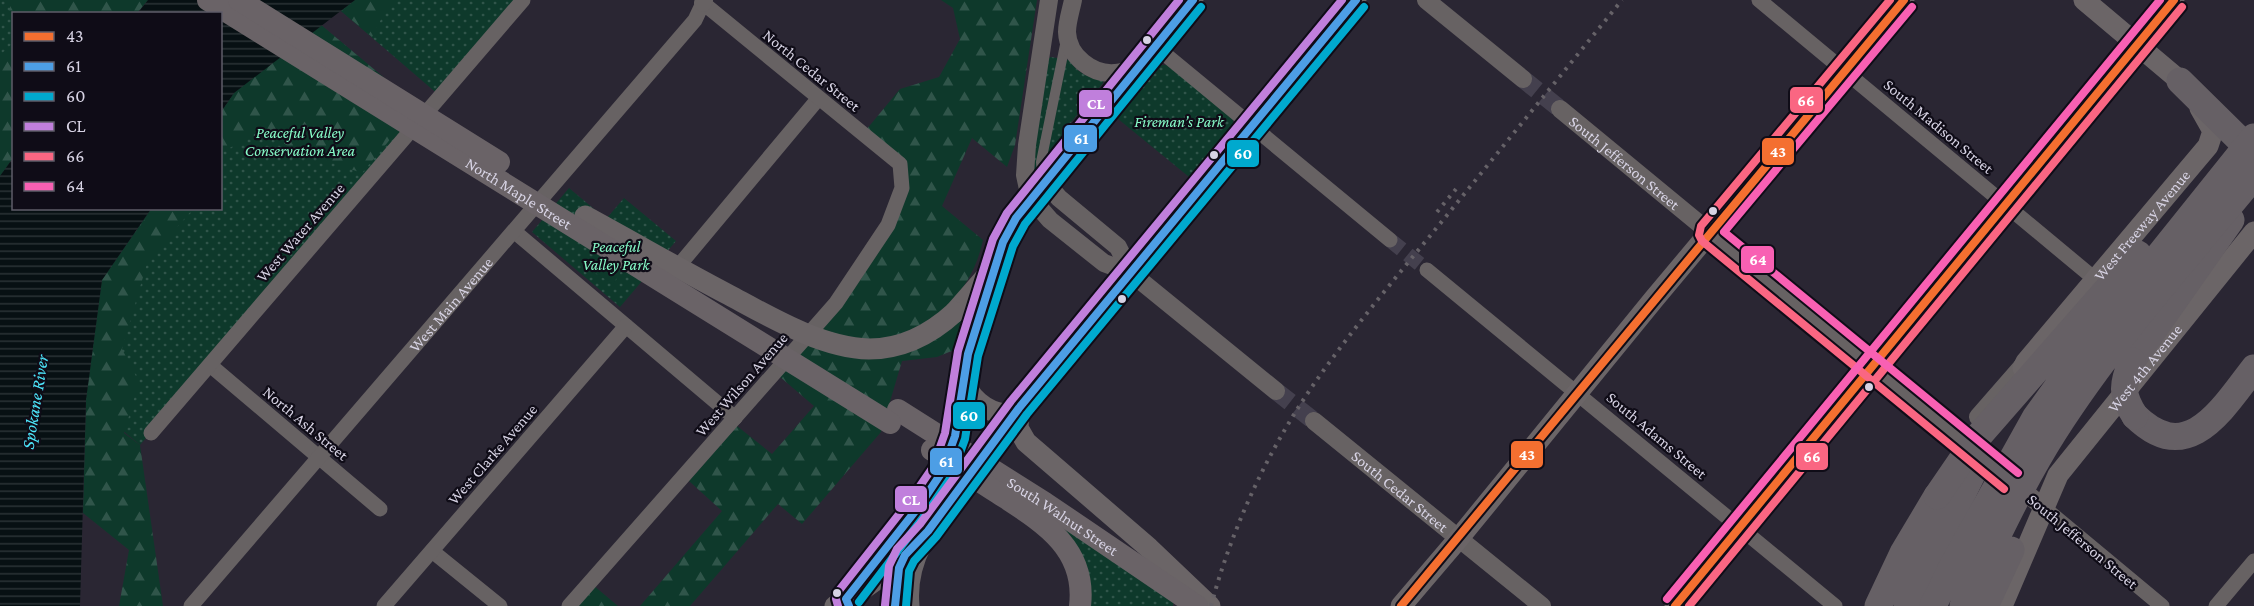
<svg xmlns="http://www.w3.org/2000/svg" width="2254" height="606" viewBox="0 0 2254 606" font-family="'Crimson Pro',serif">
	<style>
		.green { fill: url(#green-dots) }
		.forest { fill: url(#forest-firs) }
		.pitch { fill: #0e392b }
		.water { fill: url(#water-rules) }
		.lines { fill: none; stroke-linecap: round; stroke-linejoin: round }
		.minor-tunnel { stroke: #44404e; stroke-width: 15; stroke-dasharray: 15 8; stroke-linecap: butt }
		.tertiary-tunnel { stroke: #44404e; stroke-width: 18; stroke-dasharray: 18 9; stroke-linecap: butt }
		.pedestrian { stroke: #676263; stroke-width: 10 }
		.minor { stroke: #676263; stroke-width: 15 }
		.tertiary { stroke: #676263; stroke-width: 18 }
		.secondary { stroke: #6b6567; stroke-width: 21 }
		.primary { stroke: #6a6367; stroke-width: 22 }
		.motorway { stroke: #666065; stroke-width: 27 }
		.rail { stroke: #666268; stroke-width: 4; stroke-dasharray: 3 6; stroke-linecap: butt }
		.secondary-bridge { stroke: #6b6567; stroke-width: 21 }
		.primary-bridge { stroke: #6a6367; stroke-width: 22 }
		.motorway-bridge { stroke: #666065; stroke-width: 27 }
		.bus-1-casing { stroke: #0f0c17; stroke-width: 12 }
		.bus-2-casing { stroke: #0f0c17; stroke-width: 12 }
		.bus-3-casing { stroke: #0f0c17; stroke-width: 12 }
		.bus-4-casing { stroke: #0f0c17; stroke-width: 12 }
		.bus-5-casing { stroke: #0f0c17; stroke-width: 12 }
		.bus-6-casing { stroke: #0f0c17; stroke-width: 12 }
		.bus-1 { stroke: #f46f30; stroke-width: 8 }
		.bus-2 { stroke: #4d9ee5; stroke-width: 8 }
		.bus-3 { stroke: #00a9ce; stroke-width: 8 }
		.bus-4 { stroke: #c07fdc; stroke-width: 8 }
		.bus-5 { stroke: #fa6682; stroke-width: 8 }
		.bus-6 { stroke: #f860b3; stroke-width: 8 }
		.bus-dot { fill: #d7d3e4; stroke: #0f0c17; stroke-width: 2 }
		.labels { text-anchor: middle; stroke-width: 4.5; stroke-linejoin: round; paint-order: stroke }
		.street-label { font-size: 16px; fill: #d7d3e4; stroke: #0f0c17 }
		.park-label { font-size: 16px; font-style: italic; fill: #86fac7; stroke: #0f0c17 }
		.water-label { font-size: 18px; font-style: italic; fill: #4de6fb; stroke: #0f0c17 }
		.line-badge { stroke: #0f0c17; stroke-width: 2 }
		.badge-label { font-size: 16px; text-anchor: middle; font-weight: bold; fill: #fff }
	</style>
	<defs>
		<pattern id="green-dots" width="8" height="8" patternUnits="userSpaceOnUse" patternTransform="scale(1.5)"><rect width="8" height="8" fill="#0e392b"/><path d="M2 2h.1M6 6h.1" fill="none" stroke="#30554a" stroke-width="1.8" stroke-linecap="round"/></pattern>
		<pattern id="forest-firs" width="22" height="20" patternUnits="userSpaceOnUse" patternTransform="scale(1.5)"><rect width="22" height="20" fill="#0e392b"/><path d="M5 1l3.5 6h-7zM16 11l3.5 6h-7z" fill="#30554a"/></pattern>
		<pattern id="water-rules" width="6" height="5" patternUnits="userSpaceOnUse" patternTransform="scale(1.5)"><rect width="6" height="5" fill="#071013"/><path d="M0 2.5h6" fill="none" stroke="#2a3235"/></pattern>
	</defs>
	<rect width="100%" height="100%" fill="#2a2633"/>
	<path class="green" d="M0,0h148l-11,13 -123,1 -1,144 -13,18z
		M355,0h168l-83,96 -99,-85z
		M321,25l105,88 -286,332 -54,-45 16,-120 49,-71 69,-1 1,-96 13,-19z
		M1051,57l18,3c8,13 19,17 34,21v2l-39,48 -3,14 -27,33 -4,-10 17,-109z
		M1161,65h6l62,49 4,6v13l-39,48 -82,-67 29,-37z
		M569,188l37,31 18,-21 52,43 -56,66 -88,-75z
		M1066,526l108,72 -1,8h-84c5,-29 -10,-53 -26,-77z"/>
	<path class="forest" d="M12,0h136l-11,13 -123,1 -1,6 -4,-9z
		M355,0h36l-19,37 -31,-26z
		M941,0h96l-22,145 -8,22 -35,-29 -30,68 41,34c-5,24 -16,45 -33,64l16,15 -12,31 -17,7 -35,4 -21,71 -79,92 -24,-20 -88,102h-50l82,-95 -33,-30 48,-55 35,28 42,-48 -35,-30 113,-149 11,-63 -37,-34 34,-41 39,-12 21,-38 -7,-31z
		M321,25l97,81 -56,67 -70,-24 -29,-20 -42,24v-41l13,-19z
		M13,36v122l-13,18v-121l11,-10z
		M152,209h41l-45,51 -26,89 17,33 -15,51 16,12 23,161h-44l10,-56 -46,-37 3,-113 16,-120z
		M593,585l25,21h-43z"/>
	<path class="pitch" d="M620,220l24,15 -31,49 -24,-15z"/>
	<path class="water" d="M148,0h207l-121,93 -13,19 -1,-98h-83z
		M13,158l1,50 137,1 -49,71 -16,120 -6,206h-80v-430z"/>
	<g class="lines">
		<path class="minor-tunnel" d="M1390,240l37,30"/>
		<path class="tertiary-tunnel" d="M1523,79l37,30
			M1276,391l38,30"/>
		<path class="pedestrian" d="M1046,183l-4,-9 -1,-12 25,-122"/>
		<g class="minor">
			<path d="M1759,0l337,280"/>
			<path d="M1155,46l235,194"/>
			<path d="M515,232l220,186"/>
			<path d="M681,263l137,-164"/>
			<path d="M1427,270l408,336"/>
			<path d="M210,365l170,144"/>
			<path d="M151,433l372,-433"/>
			<path d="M2043,507l119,99"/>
			<path d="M432,551l68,55"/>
			<path id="s1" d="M191,606l504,-586 8,-17 197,161 2,24 -14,37 -52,78 -267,303"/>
			<path d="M384,606l242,-280"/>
			<path d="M2216,606l38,-45"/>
		</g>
		<g class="tertiary">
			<path d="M1049,0l-22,145 -2,30 3,14 9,16 13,15 54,43 27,10 145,118"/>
			<path d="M1073,0c-2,10 -6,22 -6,32 1,24 25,43 48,41 10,0 18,-5 27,-9"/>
			<path d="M1426,0l97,79"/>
			<path d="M703,3l1,-3"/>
			<path id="s2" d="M1560,109l483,398"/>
			<path d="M1046,183l13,15 59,49 13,26"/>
			<path d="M1978,417l48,-55"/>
			<path id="s3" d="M1314,421l228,185"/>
			<path d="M894,606l5,-38 6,-13"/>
		</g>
		<g class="secondary">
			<path d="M2084,0l107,90"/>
			<path d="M955,312l35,-40"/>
			<path id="s4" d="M2023,368l3,-6 182,-216 5,-15 -13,-23"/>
			<path d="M964,377c3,20 22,35 41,37l14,-6"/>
			<path d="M1019,408l-1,20 8,14 123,106 61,58"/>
			<path d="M955,436c12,-74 25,-152 61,-218l177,-218"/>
			<path d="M984,454l35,-46 337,-408"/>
			<path d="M862,590c41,-27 71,-66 100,-105"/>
			<path d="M835,606l11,-7 74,-94 22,-33"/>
			<path d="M909,606c-2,-22 3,-44 13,-63"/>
			<path d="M1401,606l58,-68 195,-239 250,-299"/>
			<path d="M1675,606l499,-606"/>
			<path id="s5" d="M2002,606l56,-131 196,-243"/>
		</g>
		<g class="primary">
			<path id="s6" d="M898,410l147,93 152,103"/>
			<path d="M932,450c22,14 44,29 66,43 43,28 89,54 82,113"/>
		</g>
		<path class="motorway" d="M2180,81l74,73
			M2132,361l99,-141
			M2135,416c53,52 87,-7 119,-48
			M1878,606l25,-53 34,-57
			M1907,606l74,-150"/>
		<path class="rail" d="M1437,212l19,-23
			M1211,606c21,-79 58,-158 105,-225 38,-54 81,-105 123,-156 61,-75 122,-150 183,-225"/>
		<path class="secondary-bridge" d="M585,216c48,26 96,54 144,79 41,22 93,53 140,54 33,0 62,-15 86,-37
			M942,472l13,-36
			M962,485l22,-31"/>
		<g class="primary-bridge">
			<path id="s7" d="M208,0l682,423"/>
			<path d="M239,0l260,162"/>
		</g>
		<path class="motorway-bridge" d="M2132,361c-10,23 -11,34 3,55
			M1937,496l39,-57 162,-185
			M1933,606l20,-41 82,-147 57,-79 162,-202
			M1963,606c29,-58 56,-119 91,-174 58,-91 132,-173 200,-256
			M1985,606l26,-56"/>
		<defs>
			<path id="bus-1" d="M1401,606l503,-606
				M1675,606l499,-606"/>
			<path id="bus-2" d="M849,606l-3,-7 74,-94 22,-33 13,-36 13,-82 35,-112 13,-24 177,-218
				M895,606l4,-38 6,-13 23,-24 91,-123 337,-408"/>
			<path id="bus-3" d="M859,602l69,-91 23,-34 14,-38 13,-83 35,-110 12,-22 176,-217
				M906,606l3,-35 5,-10 22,-24 91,-123 337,-407"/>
			<path id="bus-4" d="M885,605l4,-39 8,-17 23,-25 91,-123 331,-401
				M838,606l-2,-7 1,-6 74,-94 22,-32 12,-34 13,-82 35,-112 14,-26 172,-213"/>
			<path id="bus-5" d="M1890,0l-189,226 -2,9 3,6 302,248
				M1689,606l493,-599"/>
			<path id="bus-6" d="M1912,7l-188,225 294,241
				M1667,599l493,-599"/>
		</defs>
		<use href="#bus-1" class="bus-1-casing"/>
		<use href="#bus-2" class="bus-2-casing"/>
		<use href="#bus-3" class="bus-3-casing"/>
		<use href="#bus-4" class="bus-4-casing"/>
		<use href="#bus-5" class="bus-5-casing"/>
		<use href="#bus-6" class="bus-6-casing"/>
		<use href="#bus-1" class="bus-1"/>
		<use href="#bus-2" class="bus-2"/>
		<use href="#bus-3" class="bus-3"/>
		<use href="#bus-4" class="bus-4"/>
		<use href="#bus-5" class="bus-5"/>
		<use href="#bus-6" class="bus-6"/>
	</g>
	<g class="bus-dot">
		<circle cx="1147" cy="40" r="5"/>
		<circle cx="1214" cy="155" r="5"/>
		<circle cx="1713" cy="211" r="5"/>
		<circle cx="1122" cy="299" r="5"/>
		<circle cx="1869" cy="387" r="5"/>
		<circle cx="837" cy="593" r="5"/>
	</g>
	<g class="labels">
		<g class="street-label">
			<text transform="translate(812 70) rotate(39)" y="6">North Cedar Street</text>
			<text transform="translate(1939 126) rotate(40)" y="6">South Madison Street</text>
			<text dy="6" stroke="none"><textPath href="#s2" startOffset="84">South Jefferson Street</textPath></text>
			<text dy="6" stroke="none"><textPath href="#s7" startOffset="366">North Maple Street</textPath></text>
			<text dy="6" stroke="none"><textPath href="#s4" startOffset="186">West Freeway Avenue</textPath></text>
			<text transform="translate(300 232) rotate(-49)" y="6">West Water Avenue</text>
			<text dy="6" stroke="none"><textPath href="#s1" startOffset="398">West Main Avenue</textPath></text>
			<text dy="6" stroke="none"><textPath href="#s5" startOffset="280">West 4th Avenue</textPath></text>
			<text transform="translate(741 384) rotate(-49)" y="6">West Wilson Avenue</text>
			<text transform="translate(306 423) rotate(40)" y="6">North Ash Street</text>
			<text transform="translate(1657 435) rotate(40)" y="6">South Adams Street</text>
			<text transform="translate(492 454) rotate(-49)" y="6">West Clarke Avenue</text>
			<text dy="6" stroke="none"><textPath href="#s3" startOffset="111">South Cedar Street</textPath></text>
			<text dy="6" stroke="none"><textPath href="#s6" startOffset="196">South Walnut Street</textPath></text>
			<text transform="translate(2083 541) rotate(40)" y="6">South Jefferson Street</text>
		</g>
		<g class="park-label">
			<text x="1179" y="127">Fireman’s Park</text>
			<text x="300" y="138">Peaceful Valley<tspan x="300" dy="18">Conservation Area</tspan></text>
			<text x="616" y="252">Peaceful<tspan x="616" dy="18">Valley Park</tspan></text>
		</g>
		<g class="water-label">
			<text transform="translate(35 402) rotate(-81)" y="6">Spokane River</text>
		</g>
	</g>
	<g class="line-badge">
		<rect x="1789" y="86" width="35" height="28" rx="6" fill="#fa6682"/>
		<rect x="1078" y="89" width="35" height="29" rx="6" fill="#c07fdc"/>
		<rect x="1063" y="124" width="35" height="29" rx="6" fill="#4d9ee5"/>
		<rect x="1761" y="137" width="34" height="29" rx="6" fill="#f46f30"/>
		<rect x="1226" y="139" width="34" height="29" rx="6" fill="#00a9ce"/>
		<rect x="1740" y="245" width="35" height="29" rx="6" fill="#f860b3"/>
		<rect x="952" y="401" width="34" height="29" rx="6" fill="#00a9ce"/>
		<rect x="1510" y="440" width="34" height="29" rx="6" fill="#f46f30"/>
		<rect x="1795" y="442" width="34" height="29" rx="6" fill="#fa6682"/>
		<rect x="929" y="447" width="34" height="29" rx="6" fill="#4d9ee5"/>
		<rect x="894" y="485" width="34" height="28" rx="6" fill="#c07fdc"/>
	</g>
	<g class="badge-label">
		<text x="1806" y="106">66</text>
		<text x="1096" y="109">CL</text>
		<text x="1081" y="144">61</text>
		<text x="1778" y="157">43</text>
		<text x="1243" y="159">60</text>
		<text x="1758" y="265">64</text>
		<text x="969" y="421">60</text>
		<text x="1527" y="460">43</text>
		<text x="1812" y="462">66</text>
		<text x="946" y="467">61</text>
		<text x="911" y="505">CL</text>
	</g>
	<rect x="12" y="12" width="210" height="198" fill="#0f0c17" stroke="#5f5c69" stroke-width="1.5"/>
	<rect x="24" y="32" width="30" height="9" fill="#f46f30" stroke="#5f5c69" stroke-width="1.5"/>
	<text x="66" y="42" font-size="18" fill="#d7d3e4">43</text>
	<rect x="24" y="62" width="30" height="9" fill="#4d9ee5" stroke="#5f5c69" stroke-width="1.5"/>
	<text x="66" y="72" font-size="18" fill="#d7d3e4">61</text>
	<rect x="24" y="92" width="30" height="9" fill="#00a9ce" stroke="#5f5c69" stroke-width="1.5"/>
	<text x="66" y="102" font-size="18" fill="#d7d3e4">60</text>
	<rect x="24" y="122" width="30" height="9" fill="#c07fdc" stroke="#5f5c69" stroke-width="1.5"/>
	<text x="66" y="132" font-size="18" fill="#d7d3e4">CL</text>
	<rect x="24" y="152" width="30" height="9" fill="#fa6682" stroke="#5f5c69" stroke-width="1.5"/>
	<text x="66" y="162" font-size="18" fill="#d7d3e4">66</text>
	<rect x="24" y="182" width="30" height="9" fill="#f860b3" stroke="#5f5c69" stroke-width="1.5"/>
	<text x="66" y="192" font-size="18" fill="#d7d3e4">64</text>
</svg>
